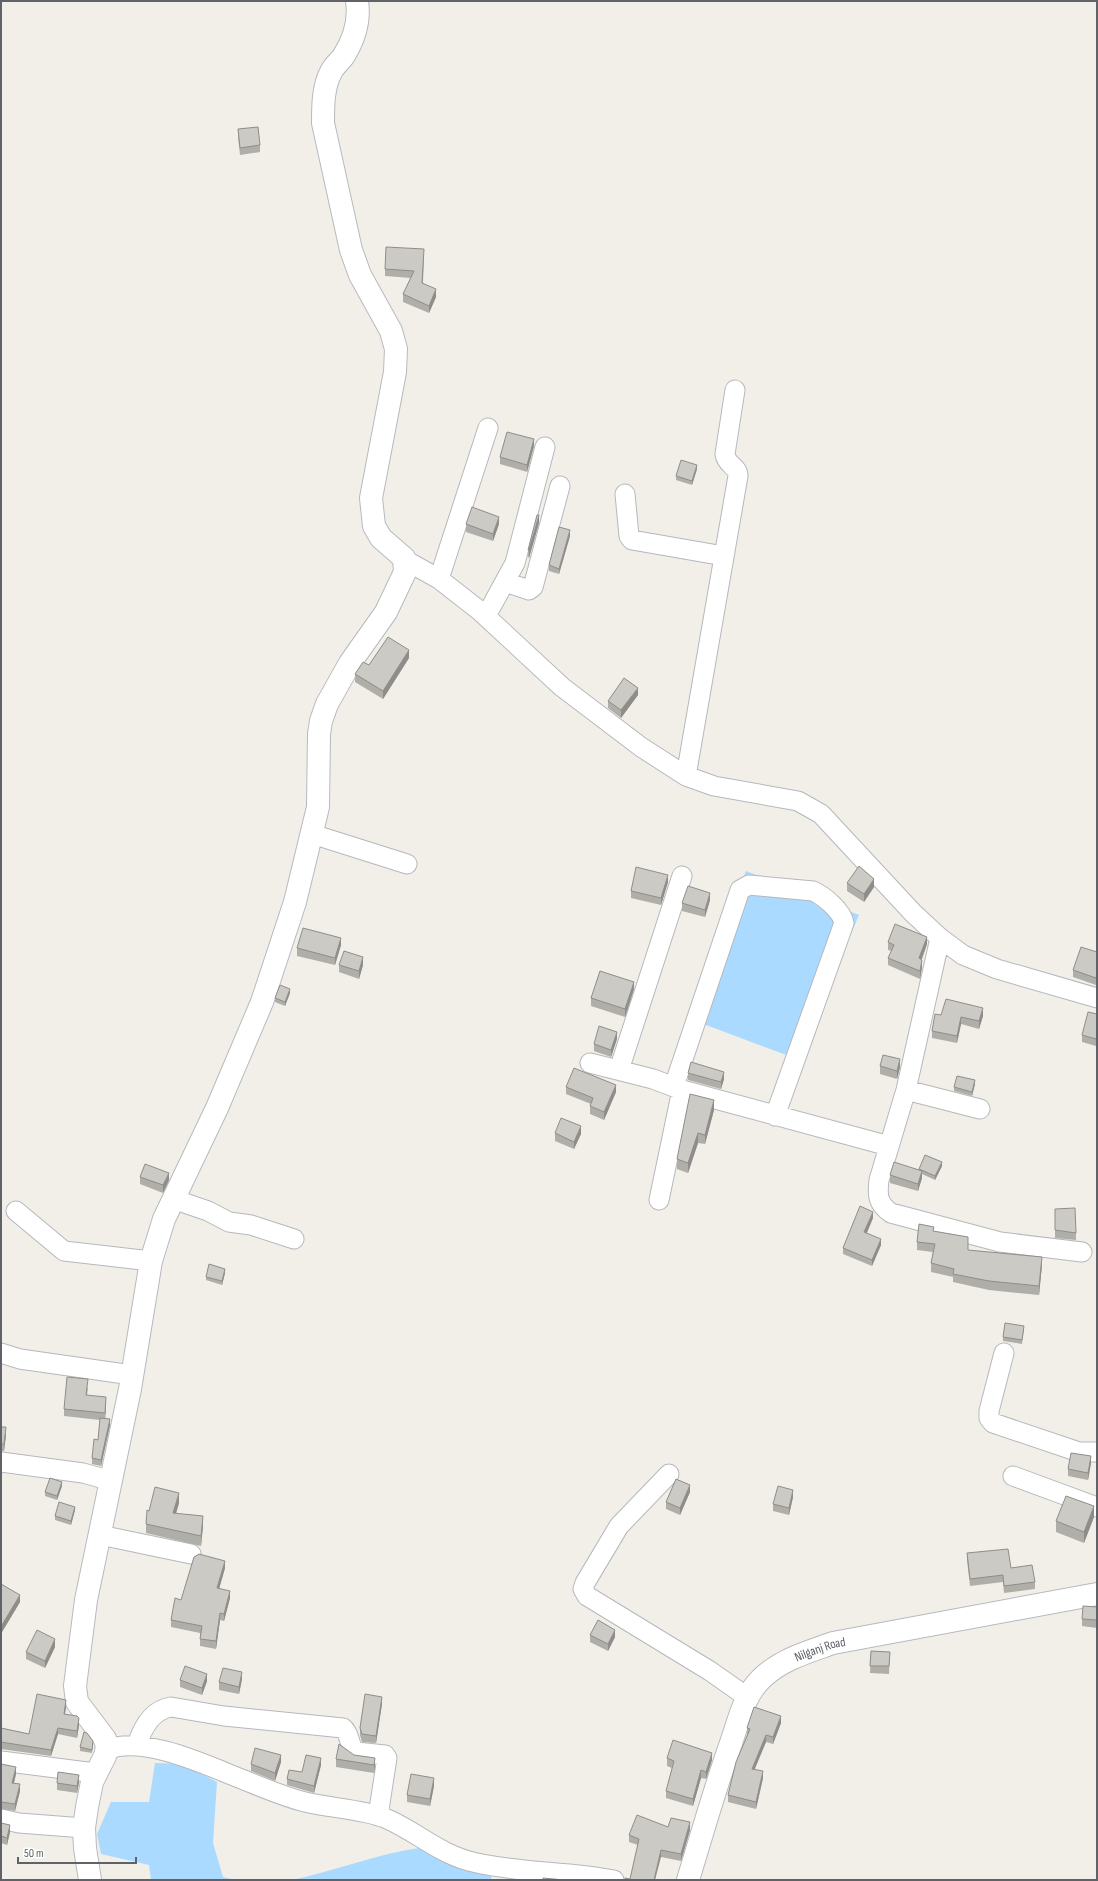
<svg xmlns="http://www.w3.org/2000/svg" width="1098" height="1881" viewBox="0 0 1098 1881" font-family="'Sofia Sans Condensed',sans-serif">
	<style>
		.water { fill: #aadaff }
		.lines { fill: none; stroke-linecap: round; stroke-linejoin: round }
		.street-casing { stroke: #b5b8bc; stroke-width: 21 }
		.secondary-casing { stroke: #b6babf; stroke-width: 24 }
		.street { stroke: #fff; stroke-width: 19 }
		.secondary { stroke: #fff; stroke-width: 22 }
		.wall { fill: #afaea9 }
		.shaded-wall { fill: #8f8d8a }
		.building { fill: #cccac5; stroke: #8f8d8a }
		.labels { text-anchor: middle; stroke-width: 3.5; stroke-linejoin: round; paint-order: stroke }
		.street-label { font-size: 13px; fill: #5f6368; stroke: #fff }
	</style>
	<rect width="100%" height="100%" fill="#f1efe8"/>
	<path class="water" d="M746,871l113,44 -62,144 -107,-40z
		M155,1763l29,1 33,18 -4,61 10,34 13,3h-85l-2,-15 -48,-11 -4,-20 14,-32h38z
		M419,1848l73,24 -1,8h-199c43,-9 84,-26 127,-32z"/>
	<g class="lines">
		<defs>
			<path id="street" d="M625,494l4,42 3,4 92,16
				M405,560l34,19 41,32 82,76 79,60 45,29 28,10 84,15 23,13 92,99 27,25 23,17 34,14 100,29
				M439,579l49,-151
				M505,582l24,8 4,-3 27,-101
				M486,616l29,-53 30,-116
				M686,776l52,-300c0,-10 -12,-11 -13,-22l10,-64
				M312,834l95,30
				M940,938l-34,152 -27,90c-2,16 -1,24 12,33l109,29 82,10
				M590,1063l63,16 29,11 207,56
				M619,1070l63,-194
				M674,1086l66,-196 9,-5 64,6c11,5 29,20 31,32l-69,193
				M906,1090l74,19
				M173,1199l35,12 21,11 22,3 43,14
				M659,1200l23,-110
				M16,1211l48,40 87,10
				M1,1353l19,6 112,16
				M1004,1353l-15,58v7l4,5 86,29h18
				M1,1462l82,11 29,8
				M669,1474l-50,52 -34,57 -2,6 4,7 123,75 37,26
				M1013,1476l84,31
				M100,1535l91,19
				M137,1745c5,-16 15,-35 34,-38l53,9 119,12c8,6 5,18 13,24l29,3 2,3 -9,58
				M107,1750c33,-15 95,13 127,26 23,9 47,20 71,26 25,6 57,7 80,16 33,14 54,37 92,45 45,10 92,8 137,17
				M1,1761l94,12
				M1,1819l18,4 65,5"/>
			<g id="secondary">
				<path d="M90,1880l-5,-32 -1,-20 3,-21 5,-25 13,-26 2,-9 -2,-8 -28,-37 -2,-16 11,-86 44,-211 21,-128 13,-42 53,-111 45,-106 33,-100 23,-95 1,-73 2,-13 6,-17 23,-41 36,-51 19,-40 -1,-14 -23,-20 -7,-12 -3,-28 24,-126 1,-23 -5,-18 -31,-56 -9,-25 -28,-127c0,-17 0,-36 8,-51 3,-6 8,-10 12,-15 11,-17 17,-36 14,-56"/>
				<path id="s1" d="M688,1880c14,-46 27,-92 43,-137 8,-23 13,-48 31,-65 20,-19 46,-26 71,-35l264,-49"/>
			</g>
		</defs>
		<use href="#street" class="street-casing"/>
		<use href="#secondary" class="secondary-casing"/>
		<use href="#street" class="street"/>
		<use href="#secondary" class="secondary"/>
	</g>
	<path class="wall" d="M238,129l22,16v7l-20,3 -2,-18z
		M424,257l-1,26 13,14 -7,16 -26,-11v-8l8,-16 -26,-2v-7z
		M534,446l-7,26 -27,-8v-7z
		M697,469l-5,16 -16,-5v-4z
		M539,523l-10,35 -1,-1v-7z
		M466,524h33l-6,17 -27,-9z
		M570,536l-11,38 -10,-3v-6z
		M409,658l-26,41 -28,-17v-8z
		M638,695l-17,23 -13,-10v-7z
		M668,882l-7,23 -30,-7v-7z
		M847,883l27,4 -10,15 -17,-11z
		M710,900l-5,17 -23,-6v-8z
		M888,942l39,2 -5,15v8l-2,12 -32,-14v-7l4,-7 -4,-1z
		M341,945l-6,20 -38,-9v-8z
		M1097,952v30l-1,3 -23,-8v-7z
		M339,965h24l-4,14 -20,-7z
		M634,989l-9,28 -34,-11v-8z
		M290,993l-5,13 -10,-4v-4z
		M1097,1014l-1,32 -14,-4v-7z
		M941,1015l42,1 -4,13 -18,-5 -4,19 -25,-5v-7z
		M617,1039l-6,18 -17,-6v-7z
		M880,1066l20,1 -3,12 -17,-5z
		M688,1073l36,6 -3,10 -33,-9z
		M975,1084l-3,12 -18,-5v-4z
		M566,1087l50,5 -12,28 -14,-6v-8l1,-2 -25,-10z
		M714,1110l-9,34 -7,-1 -10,30 -11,-4v-10z
		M555,1133l26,1 -7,15 -19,-8z
		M942,1166l-7,14 -13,-6v4l-4,13 -28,-8v-8l29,-5v-1z
		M140,1177l29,3 -6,13 -23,-9z
		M1055,1209l21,24v7l-21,-2z
		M873,1218l-6,15 14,12 -9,21 -29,-12v-6z
		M934,1231l34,19 74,15 -3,30 -50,-5 -36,-8v-5l-22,-5v-9l2,-11 -16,-2v-8z
		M225,1273l-3,12 -16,-5v-3z
		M1024,1329l-2,15 -19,-3v-4z
		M88,1387l-1,9 19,9 -1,14 5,6 -9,41 -9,-2v-6l6,-18 2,-20 -36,-4v-7z
		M1,1427l5,8 -2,16h-3z
		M1091,1463l-3,17 -20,-4v-7z
		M62,1486l-5,14 -12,-4v-4z
		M690,1492l-10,23 -14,-6v-7z
		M793,1497l-4,18 -16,-4v-7z
		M179,1503l-3,11 27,12 -2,20 -55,-13v-9l3,-13z
		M75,1510l-4,15 -16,-5v-4z
		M1094,1517l-10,26 -28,-11v-11z
		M967,1553l44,15 24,14v7l-31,4 -1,-11 -33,4 -3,-26z
		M225,1568l-6,21 11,9 -6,23 -4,-1 -4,29 -16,-3v-13l-29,-6v-7l10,-20z
		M1,1584l19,18 -18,30h-1z
		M1097,1607v21l-15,-2v-7z
		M590,1635l25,2 -7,14 -18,-9z
		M55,1647l-10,21 -19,-9v-7z
		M871,1651l19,1 -1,22 -19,-1z
		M242,1679l-3,15 -20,-4v-8z
		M180,1680l27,1 -5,14 -22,-8z
		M382,1704l-6,39 -14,-1 -2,-7v-7z
		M66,1707l-1,7 14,11 -2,13 -19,-4 -7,22 -50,-7v-21l28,6z
		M781,1723l-8,21 -7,-2 -12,27 9,9 -7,31 -28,-7v-7l19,-60v-7z
		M93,1745l-1,8 -12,-2v-4z
		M354,1755l21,10 -1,8 -38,-6v-8z
		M667,1758l45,2 -6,19 -5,-1 -8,28 -27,-8v-7l6,-23 -5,-2z
		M281,1762l-6,19 -24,-10v-7z
		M1,1764l15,10 -2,9 6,8 -5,20 -14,-2z
		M321,1765l-7,28 -27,-8v-6z
		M79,1782l-2,11 -20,-3v-7z
		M434,1786l-4,20 -23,-4v-7z
		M1,1823l9,9 -3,13 -6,-2z
		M668,1827l22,3 -9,31 -20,-4 -31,22 8,-34 -9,-3v-7z"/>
	<path class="shaded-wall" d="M436,289v8l-7,16v-7z
		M534,439v7l-7,26v-7z
		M697,465v4l-5,16v-4z
		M539,515v8l-10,35v-8z
		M499,517v7l-6,17v-7z
		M570,530v6l-11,38v-5z
		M409,650v8l-26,41v-8z
		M638,688v7l-17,23v-8z
		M668,875v7l-7,23v-7z
		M874,879v8l-10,15v-8z
		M710,893v7l-5,17v-7z
		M927,937v7l-8,22v-8z
		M341,938v7l-6,20v-7z
		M363,957v8l-4,14v-8z
		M922,960v7l-2,12v-8z
		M1097,974v8l-1,3v-7z
		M634,982v7l-9,28v-8z
		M290,989v4l-5,13v-4z
		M983,1008v8l-4,13v-8z
		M961,1017v7l-4,19v-7z
		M617,1032v7l-6,18v-7z
		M1097,1035v7l-1,4v-7z
		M900,1059v8l-3,12v-8z
		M724,1072v7l-3,10v-7z
		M975,1080v4l-3,12v-4z
		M616,1085v7l-12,28v-8z
		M714,1100v10l-9,34v-9z
		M581,1126v8l-7,15v-7z
		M698,1133v10l-10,30v-10z
		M942,1162v4l-7,14v-4z
		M922,1171v7l-4,13v-7z
		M169,1173v7l-6,13v-8z
		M873,1212v6l-9,21v-7z
		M881,1239v6l-9,21v-6z
		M1042,1257v8l-3,30v-9z
		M225,1269v4l-3,12v-4z
		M106,1397v8l-1,16v-8z
		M110,1419v6l-9,41v-6z
		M6,1427v8l-2,16v-7z
		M1091,1456v7l-3,17v-7z
		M62,1482v4l-5,14v-4z
		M690,1485v7l-10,23v-7z
		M793,1490v7l-4,18v-7z
		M179,1493v10l-6,20v-10z
		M1094,1506v11l-10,26v-11z
		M75,1507v3l-4,15v-4z
		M203,1516v10l-2,20v-10z
		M225,1561v7l-8,28v-8z
		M230,1591v7l-6,23v-7z
		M20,1595v7l-18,30v-7z
		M220,1613v7l-4,29v-8z
		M615,1630v7l-7,14v-7z
		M55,1639v8l-10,21v-7z
		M242,1672v7l-3,15v-7z
		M207,1674v7l-5,14v-7z
		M382,1697v7l-6,39v-7z
		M66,1700v7l-2,13v-6z
		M781,1716v7l-8,21v-7z
		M79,1718v7l-2,13v-7z
		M58,1728v6l-7,22v-6z
		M766,1735v7l-14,34v-7z
		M712,1753v7l-6,19v-7z
		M281,1755v7l-6,19v-8z
		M321,1758v7l-7,28v-7z
		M375,1758v7l-1,8v-8z
		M16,1767v7l-4,16v-7z
		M701,1770v8l-8,28v-7z
		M763,1771v7l-7,31v-7z
		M79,1775v7l-2,11v-7z
		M434,1778v8l-4,20v-7z
		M20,1784v7l-5,20v-7z
		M690,1822v8l-9,31v-7z
		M10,1825v7l-3,13v-7z
		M661,1850v7l-6,23h-1z"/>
	<path class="building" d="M258,127l2,18 -20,3 -2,-19z
		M386,247l38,2 -2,34 14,6 -7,17 -26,-12 11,-23 -29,-2z
		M507,432l27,7 -7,26 -27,-8z
		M681,460l16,5 -5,16 -16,-5z
		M472,507l27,10 -6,17 -27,-10z
		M537,515h2l-10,35h-1z
		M559,527l11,3 -11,39 -10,-4z
		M388,637l21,13 -26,41 -28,-17 8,-12 6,3z
		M624,678l14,10 -17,22 -13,-9z
		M859,866l15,13 -10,15 -17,-11z
		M636,867l32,8 -7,23 -30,-7z
		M688,886l22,7 -5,17 -23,-7z
		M895,924l32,13 -8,21 3,2 -2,11 -32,-13 6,-13 -6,-3z
		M303,928l38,10 -6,20 -38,-10z
		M1081,947l16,5v22l-1,4 -23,-8z
		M344,951l19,6 -4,14 -20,-6z
		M600,971l34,11 -9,27 -34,-11z
		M280,985l10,4 -5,13 -10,-4z
		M946,999l37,9 -4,13 -18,-4 -4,19 -25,-5 3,-17 6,1z
		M1088,1012l9,2v21l-1,4 -14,-4z
		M599,1026l18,6 -6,18 -17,-6z
		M883,1055l17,4 -3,12 -17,-5z
		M691,1062l33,10 -3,10 -33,-9z
		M574,1068l42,17 -12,27 -14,-6 3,-8 -27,-11z
		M957,1076l18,4 -3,12 -18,-5z
		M690,1094l24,6 -9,35 -7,-2 -10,30 -11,-4z
		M561,1118l20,8 -7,16 -19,-9z
		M925,1155l17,7 -7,14 -16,-7z
		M894,1162l28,9 -4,13 -28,-9z
		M145,1164l24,9 -6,12 -23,-8z
		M860,1206l13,6 -9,20 17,7 -9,21 -29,-12z
		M1075,1208l1,25 -21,-3v-21z
		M919,1224l15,3 -1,4 35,6v13l74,7 -3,29 -50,-5 -36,-7 1,-5 -23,-6 4,-19 -18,-2z
		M209,1264l16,5 -3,12 -16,-4z
		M1005,1323l19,3 -2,14 -19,-3z
		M67,1377l21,2 -2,16 20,2 -1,16 -41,-4z
		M100,1418l10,1 -9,41 -9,-2 2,-19 4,1z
		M1,1427h5l-2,17h-3z
		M1071,1453l20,3 -3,17 -20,-4z
		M50,1478l12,4 -5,14 -12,-4z
		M676,1479l14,6 -10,23 -14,-6z
		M778,1486l15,4 -4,18 -16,-4z
		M155,1487l24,6 -6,20 30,3 -2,20 -55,-12 1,-14 2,1z
		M1066,1496l28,10 -10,26 -28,-11z
		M59,1502l16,5 -4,14 -16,-5z
		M1008,1549l3,19 21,-3 3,17 -31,4 -1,-11 -33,4 -3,-26z
		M199,1554l26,7 -8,27 13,3 -6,23 -4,-1 -4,28 -16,-2 2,-13 -31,-6 4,-22 6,2 13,-43z
		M1,1584l19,11 -18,30 -1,-1z
		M1083,1606l14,1v13l-15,-1z
		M598,1620l17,10 -7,14 -18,-9z
		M37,1630l18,9 -10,22 -19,-9z
		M871,1651l19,1 -1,14h-19z
		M185,1666l22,8 -5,14 -22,-8z
		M223,1668l19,4 -3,15 -20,-5z
		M37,1694l29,6 -2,14 13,2 2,2 -2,13 -19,-3 -7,22 -50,-8v-14l28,6z
		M365,1694l17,3 -6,39 -14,-2 -2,-6z
		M754,1707l27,9 -8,21 -7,-2 -14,34 11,2 -7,31 -28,-7 8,-33 14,-33 -3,-1z
		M84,1732l3,1 6,8 -1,9 -12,-3z
		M673,1740l39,13 -6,19 -5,-2 -8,29 -27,-8 8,-30 -7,-3z
		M339,1744l15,11 21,3 -1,7 -38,-6z
		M255,1748l26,7 -6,18 -24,-9z
		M306,1755l15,3 -7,28 -27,-7 2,-9 13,2z
		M1,1764l15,3 -4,16 8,1 -5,20 -14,-2z
		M58,1772l21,3 -2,11 -20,-3z
		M411,1774l23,4 -4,21 -23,-4z
		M637,1815l31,12 3,-9 19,4 -9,32 -20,-4 -7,30h-29v-2l5,1 9,-40 -10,-4z
		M1,1823l9,2 -3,13 -6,-2z
		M543,1878l21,2h-21z"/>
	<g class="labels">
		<g class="street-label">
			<text dy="5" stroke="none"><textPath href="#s1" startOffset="282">Nilganj Road</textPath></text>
		</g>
	</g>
	<rect width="1098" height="1881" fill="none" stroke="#5f6368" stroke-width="4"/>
	<path d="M18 1857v6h118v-6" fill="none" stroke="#5f6368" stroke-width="2"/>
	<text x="24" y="1857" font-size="12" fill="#5f6368" stroke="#ffffff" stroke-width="3" paint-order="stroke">50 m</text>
</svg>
